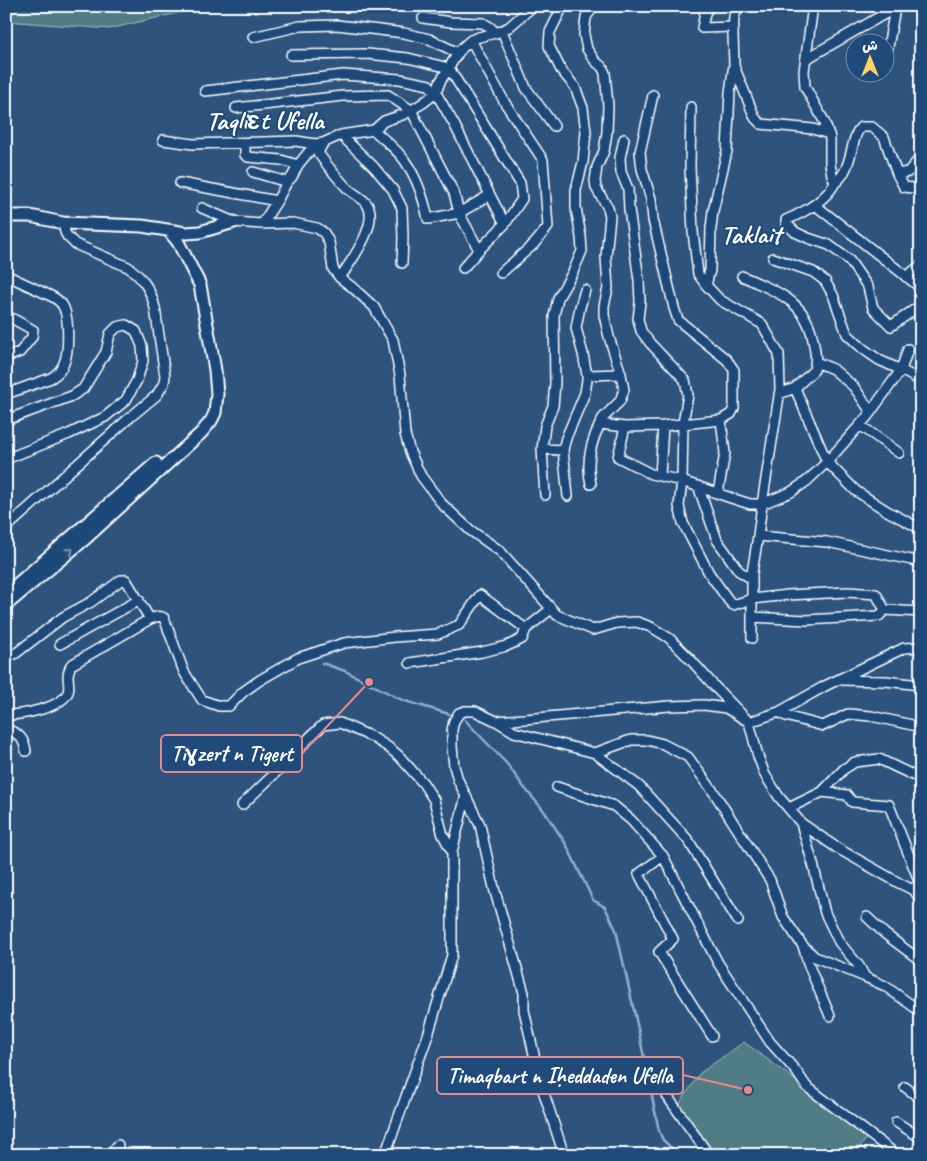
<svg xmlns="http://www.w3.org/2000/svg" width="927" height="1161" viewBox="0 0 927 1161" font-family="Caveat,'Playpen Sans Arabic',sans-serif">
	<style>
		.green { fill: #507c85; stroke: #a8bec2 }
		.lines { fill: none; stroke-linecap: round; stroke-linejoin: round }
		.stream { stroke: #93b0cb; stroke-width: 2.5 }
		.minor-casing { stroke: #fff; stroke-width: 12 }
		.tertiary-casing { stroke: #fff; stroke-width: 15 }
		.minor { stroke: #1f4a7a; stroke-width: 9 }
		.tertiary { stroke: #1f4a7a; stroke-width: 11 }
		.oneway { stroke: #7992af }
		.labels { text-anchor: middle; stroke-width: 4; stroke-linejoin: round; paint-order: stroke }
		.district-label { font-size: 26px; font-weight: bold; fill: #fff; stroke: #1f4a7a }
		.leader { fill: none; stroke: #e88989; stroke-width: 2 }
		.callout-dot { fill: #e88989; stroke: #1f4a7a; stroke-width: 2 }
		.callout { fill: #1f4a7a; stroke: #e88989; stroke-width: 2 }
		.callout-label { font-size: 22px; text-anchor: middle; font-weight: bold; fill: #fff }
	</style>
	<rect width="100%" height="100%" fill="#2e547d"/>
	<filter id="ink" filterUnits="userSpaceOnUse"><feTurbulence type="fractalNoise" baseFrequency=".02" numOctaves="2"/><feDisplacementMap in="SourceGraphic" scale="10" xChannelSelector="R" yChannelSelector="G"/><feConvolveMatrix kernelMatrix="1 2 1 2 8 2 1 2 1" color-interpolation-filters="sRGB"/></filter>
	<g filter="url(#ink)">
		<path class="green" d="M6,6h201l-98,23 -103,-8z
			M744,1042l125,93 -15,20h-140l-36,-49 22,-33z"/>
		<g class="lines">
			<path class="stream" d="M322,663l23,8 57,29 47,14
				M465,720l42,44 16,22 21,25 22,33 27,56 12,7 11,23 23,103 20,98 4,9 16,15"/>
			<defs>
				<path id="minor" d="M594,6l-8,11 -2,18 3,14 8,12 7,6 3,6 3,33 -1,26 -3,19 -7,16 -2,14 1,7 12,20 2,8 -4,41 2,31 -4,18v9l5,22 12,37 3,16 -4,11 -17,17 -3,6 25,3
					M710,6l-5,7 -3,15 32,-1
					M813,6l-9,65 1,16 19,34 6,17v26l2,11 3,8c14,-11 15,-30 20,-45 1,-4 3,-8 6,-11h11l12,10 13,37 11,-2 13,-15
					M423,18l28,4 32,1 7,4 6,6
					M502,31l24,57 28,38
					M253,37l47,-11 37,-1 67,8 25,6 29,14
					M471,40l34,63 38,57 5,67 -14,17 -33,29
					M888,47l7,-39
					M291,55l76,-1 41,4 41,10 71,115 2,16 -17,25 -26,26 -16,18
					M806,59l89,-51v-2
					M734,66l21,52 6,6 52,5 16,5
					M205,91l138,-16 57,4 29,6 7,8 18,31 36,71 -31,18 -31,6c-4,-20 -11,-41 -23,-58 -7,-11 -21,-21 -31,-31
					M653,95l-13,57 2,17 9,30 2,21 21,88 4,12 49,40 7,10v38l-3,6 -10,6 -58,6 -38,1 -7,30 33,17 31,7 49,17 19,6h12l29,-12 16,-11 20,-19 40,-45 34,-47 7,-21
					M691,107l-1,60 3,65 5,42 8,11 4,-15 1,-42 2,-17 14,-60 3,-59 4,-27 -1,-31 1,-18 6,-10
					M236,108l107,-12 45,-1 23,15 43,83 5,20 20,37
					M341,135l33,32 19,23 9,18 1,30 -1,25
					M624,139l-4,19 1,14 7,17 1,20 10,71 1,22 -2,17 3,12 9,12 35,37 3,15 -5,28 -1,58 -3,25 4,17 26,50 20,28 4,4 19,-6 36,-4 60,-3 28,2 9,16 36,2
					M163,140l30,4 103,-3 19,3 8,-1
					M245,143v12l3,2 33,3 17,5
					M253,172l34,10
					M897,174l7,13 17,2
					M180,183l97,18
					M835,183c-10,18 -30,29 -49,37v3l9,9 13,6 21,7 20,15 19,27 5,21 18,18 30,-21
					M490,195l15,29
					M815,205l106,83
					M202,208l32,14 28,2 31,-1 24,5 7,5 5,9 4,27 7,9 12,9 22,20 19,33 7,35 5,59 5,18 11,24 21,28 28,26 30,21 57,64 36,15 24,-7 20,-1 14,5 18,11 21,21 26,29 33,34 9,34 7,19 14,22 22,26 12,41 12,49 14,29 20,24 6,11 20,9 36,26
					M262,224l15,-23 10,-19 5,-5 6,-12 17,-21
					M773,258l40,14 12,9 8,14 14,39 15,14 17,12 22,10 20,11
					M6,275l47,22c5,3 9,6 11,11 5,12 5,44 0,55 -2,6 -8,12 -13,15l-45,16
					M742,276c33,15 64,24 71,64 2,10 4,20 1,30l-19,18 -16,6
					M906,277l15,-12
					M340,278c10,-16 40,-54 27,-74 -4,-6 -13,-10 -19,-15 -11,-11 -21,-24 -30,-36l5,-10 18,-8 33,-5 10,-9 21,-7 18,-11 13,-10 4,-11 18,-29 5,-6 8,-7 8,-3 17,-4 13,-6 24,-21
					M706,285l14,15 42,24 17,30 1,36 -18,114 -4,32 -6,37v65
					M6,315l27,15 -1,7 -12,15 -14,5
					M816,362l17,7 21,18 17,25
					M587,375l34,-1
					M795,388l32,74 29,29 31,20 34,18
					M6,420l66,-24 11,-7 23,-37 4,-18 7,-7 9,-2 10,6 6,15 1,15 -6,19 -11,20 -21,17 -36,17 -63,25
					M860,425l39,28
					M542,449l21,1
					M660,476l3,-50
					M591,484c-5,-20 0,-42 9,-60
					M698,486l19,54 22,31 13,8
					M718,493l7,-40 -4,-33
					M545,495l-3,-46 3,-23 8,-20 2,-23 -1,-67 4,-18 15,-26 9,-21 -1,-14 -5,-29v-18l7,-28 3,-30 -3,-24 -8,-21 -14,-17 -12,-24 1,-14 13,-26
					M568,496l-5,-46 3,-12 19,-45 2,-13v-5l-4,-21 -7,-26 4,-21 5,-17
					M6,528l122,-109 29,-24 7,-12 1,-7 -10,-68c-4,-18 -12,-30 -27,-41l-53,-23 -8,-8 -2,-4 -2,-9
					M758,536l69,6 94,20
					M752,617l54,3 73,-4 6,-6
					M60,644l79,-44
					M15,654l48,-37 28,-15 30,-22h5l24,39
					M410,663l72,-11 25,-6 15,-7 4,-10
					M840,680l45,1 36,4
					M779,712l7,4 37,10 25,-12 23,2 50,11
					M6,715c16,0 56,-7 62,-23 2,-5 0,-10 0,-16 0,-4 2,-8 3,-11l79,-46c5,-2 10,-4 14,-1l20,54 18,28 17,6h10l14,-14 17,-12 38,-22 46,-15 51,-6 43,-3 21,-9 21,-30 46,34 25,-20
					M496,721l29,-2 144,-13 35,-1 22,3 23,14 30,-10 46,-26 79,-38 17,-1
					M6,729c12,4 18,9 20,22
					M595,753l36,-13h16l16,4 25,13 27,37 55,86 13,37 20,29 12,11 50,20
					M557,787l57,19 17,14 32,36 55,107 52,79 26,29 10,15 91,69
					M242,805l49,-47 19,-21 13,-12 17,-2 32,14 16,10 11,9 24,27 11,17 9,35 9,17
					M789,808l33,-16
					M801,823l36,25 62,35 16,8
					M663,856l-24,18 34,65 -14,13 53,84
					M918,878l-29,-73 -37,-3 -5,-7 -25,-3 22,-23 11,-7 24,-3 42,20
					M916,886l-1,5 6,11
					M867,917l18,17 36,27
					M803,946l6,20 21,50
					M905,1087l16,12
					M667,1096l42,59
					M896,1122l25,16
					M110,1155l8,-10
					M385,1155l43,-120 24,-80v-103l14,-57
					M564,1155l-24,-74 -16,-71v-17l-30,-105 -14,-63 -22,-45 -4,-14 -2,-19v-17l2,-9 5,-8 6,-2h10l21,10 18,11 81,21 44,33 49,54 50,81
					M859,1155l2,-2"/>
				<path id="tertiary" d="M6,216h24l33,7 79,3 44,7 14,-1 34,-10
					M6,594l150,-131
					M6,605l80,-67 115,-105 10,-12 4,-8 2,-19 -2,-24 -15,-85 -22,-43 -9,-11"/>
			</defs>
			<use href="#minor" class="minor-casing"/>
			<use href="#tertiary" class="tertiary-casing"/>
			<use href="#minor" class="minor"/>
			<use href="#tertiary" class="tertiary"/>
		</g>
		<defs><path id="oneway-chevron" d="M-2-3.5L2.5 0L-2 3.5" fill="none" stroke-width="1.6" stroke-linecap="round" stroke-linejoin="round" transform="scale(1.25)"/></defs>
		<use class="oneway" href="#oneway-chevron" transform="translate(70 551) rotate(-40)"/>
	</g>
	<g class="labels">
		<g class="district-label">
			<text x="265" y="129">Taqliɛt Ufella</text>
			<text x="751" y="243">Taklait</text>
		</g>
	</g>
	<path class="leader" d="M369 682L302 753M748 1090L683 1075"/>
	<g class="callout-dot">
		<circle cx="369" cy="682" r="5"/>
		<circle cx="748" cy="1090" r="5"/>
	</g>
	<g class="callout">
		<rect x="161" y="735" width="141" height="37" rx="5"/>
		<rect x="437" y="1057" width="246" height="37" rx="5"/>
	</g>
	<g class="callout-label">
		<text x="232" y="761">Tiɣzert n Tigert</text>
		<text x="560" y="1083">Timaqbart n Iḥeddaden Ufella</text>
	</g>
	<rect width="927" height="1161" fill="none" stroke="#1f4a7a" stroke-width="25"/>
	<rect x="12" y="12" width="902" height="1136" fill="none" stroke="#fff" stroke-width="2" filter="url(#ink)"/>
	<g transform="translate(870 58)"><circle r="24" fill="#1f4a7a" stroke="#7992af"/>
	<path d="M0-4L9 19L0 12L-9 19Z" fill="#ffd166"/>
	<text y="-8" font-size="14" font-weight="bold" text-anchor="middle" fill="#ffffff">ش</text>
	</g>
</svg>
